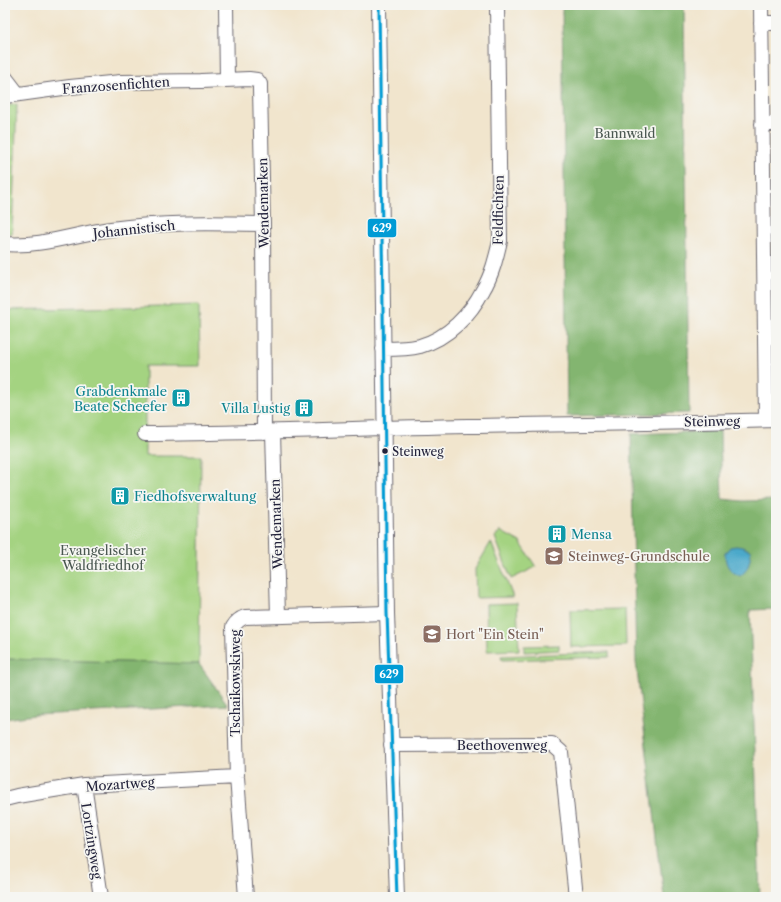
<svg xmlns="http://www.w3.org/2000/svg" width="781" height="902" viewBox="0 0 781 902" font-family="'Libre Caslon Text',serif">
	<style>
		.green { fill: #a4d381; stroke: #637a5e }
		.forest { fill: #83b56f; stroke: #526c55 }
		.water { fill: #4ba9ca; stroke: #366682 }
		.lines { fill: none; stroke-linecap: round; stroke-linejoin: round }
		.minor-casing { stroke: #6a666e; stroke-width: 16 }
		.minor { stroke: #fff; stroke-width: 14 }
		.bus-1-casing { stroke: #f6f6f2; stroke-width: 6 }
		.bus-1 { stroke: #009bd5; stroke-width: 3 }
		.bus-dot { fill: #22223b; stroke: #f6f6f2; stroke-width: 1.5 }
		.labels { text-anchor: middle; stroke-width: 3.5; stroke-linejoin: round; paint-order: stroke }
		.bus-label { font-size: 12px; fill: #22223b; stroke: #f6f6f2; text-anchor: start }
		.street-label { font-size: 13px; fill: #22223b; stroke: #f6f6f2 }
		.park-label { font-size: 13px; fill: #495750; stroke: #f6f6f2 }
		.culture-label { font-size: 13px; fill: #0d838f; stroke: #f6f6f2; text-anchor: end }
		.education-label { font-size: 13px; fill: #785e54; stroke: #f6f6f2; text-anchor: start }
		.line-badge { stroke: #f6f6f2; stroke-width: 1.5 }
		.badge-label { font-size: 11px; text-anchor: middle; font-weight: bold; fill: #fff }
	</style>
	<rect width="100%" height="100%" fill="#f6f6f2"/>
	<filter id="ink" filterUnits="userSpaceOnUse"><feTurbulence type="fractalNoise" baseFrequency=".025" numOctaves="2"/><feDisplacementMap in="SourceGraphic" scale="8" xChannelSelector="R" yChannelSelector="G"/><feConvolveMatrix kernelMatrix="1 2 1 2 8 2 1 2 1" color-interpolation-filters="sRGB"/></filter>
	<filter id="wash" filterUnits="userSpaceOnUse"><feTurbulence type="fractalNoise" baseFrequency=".012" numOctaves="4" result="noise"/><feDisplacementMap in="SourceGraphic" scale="16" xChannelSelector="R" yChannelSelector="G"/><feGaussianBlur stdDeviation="0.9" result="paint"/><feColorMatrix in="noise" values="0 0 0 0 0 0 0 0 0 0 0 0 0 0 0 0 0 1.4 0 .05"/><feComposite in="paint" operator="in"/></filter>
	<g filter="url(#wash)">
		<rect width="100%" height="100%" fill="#f1e5cd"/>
		<path class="green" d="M17,104l-5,130h-7v-128z
			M199,305l1,61h-55v90h56l-2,208 -194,-5v-349z
			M500,531l20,11 16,25 -25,12 -16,-42z
			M491,542l22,55 -37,1 -1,-29z
			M517,603l2,47 -32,1 -1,-47z
			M625,609l1,37 -55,1 -1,-37z
			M559,645v5l-35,2v-6z
			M609,652v5l-107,3 -1,-4z"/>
		<path class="forest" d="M562,5h122l5,408 -122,3z
			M720,431l2,68 21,2 33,-1v109l-26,1 10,287h-96l-28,-235 -5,-228z
			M5,659l194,5 29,41 -193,10 -30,4z"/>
		<path class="water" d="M736,546l6,1 9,4c-1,10 -2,19 -11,25 -11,-5 -15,-11 -15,-23l5,-6z"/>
	</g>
	<g filter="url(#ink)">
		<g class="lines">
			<defs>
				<path id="minor" d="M226,5l1,75
					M379,5l8,608 10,284
					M761,5l5,415
					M761,23h15
					M5,77l13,17
					M5,96l65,-9 51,-5 80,-1 48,-2 8,1 3,4v5l3,135 1,208
					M762,124h14
					M5,244c36,3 70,-10 106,-15 50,-7 101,-6 152,-5
					M383,349c13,0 25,0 37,-3 28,-8 50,-31 63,-56 9,-15 13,-32 17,-49l-3,-236
					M273,432l5,184
					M145,434c108,-1 216,-6 323,-8 103,-2 206,-3 308,-6
					M391,745l151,-1h10l9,8 15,145
					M84,785l17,112
					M5,799l12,-3 67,-11 153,-8
					M246,897l-9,-120 -4,-150c3,-5 6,-8 12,-10l142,-4"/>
			</defs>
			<use href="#minor" class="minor-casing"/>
			<use href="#minor" class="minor"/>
			<defs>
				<path id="bus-1" d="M379,5l8,608 10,284"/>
			</defs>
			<use href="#bus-1" class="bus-1-casing"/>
			<use href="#bus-1" class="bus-1"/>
		</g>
	</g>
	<defs>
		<symbol id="building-square" viewBox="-11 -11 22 22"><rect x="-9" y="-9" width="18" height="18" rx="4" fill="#0f9aa8" stroke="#f6f6f2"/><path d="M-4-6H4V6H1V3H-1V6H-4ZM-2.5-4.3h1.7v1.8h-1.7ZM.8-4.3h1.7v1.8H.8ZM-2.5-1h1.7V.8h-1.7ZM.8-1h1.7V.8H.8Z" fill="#fff"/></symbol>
		<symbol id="school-square" viewBox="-11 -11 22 22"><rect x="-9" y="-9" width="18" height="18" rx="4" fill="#8d6e63" stroke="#f6f6f2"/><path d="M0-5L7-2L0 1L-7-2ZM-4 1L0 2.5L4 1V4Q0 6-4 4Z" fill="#fff"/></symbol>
	</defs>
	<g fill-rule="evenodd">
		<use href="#building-square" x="170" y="387" width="22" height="22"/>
		<use href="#building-square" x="293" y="397" width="22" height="22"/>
		<use href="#building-square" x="109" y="485" width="22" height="22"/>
		<use href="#building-square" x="546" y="523" width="22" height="22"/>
		<use href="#school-square" x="543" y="545" width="22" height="22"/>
		<use href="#school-square" x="421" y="623" width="22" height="22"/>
	</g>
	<circle class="bus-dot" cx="385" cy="451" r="3.5"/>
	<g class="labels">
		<g class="bus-label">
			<text x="392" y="456">Steinweg</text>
		</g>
		<g class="street-label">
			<text transform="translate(116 85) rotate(-4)" y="5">Franzosenfichten</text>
			<text transform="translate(263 203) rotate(-91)" y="5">Wendemarken</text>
			<text transform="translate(498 210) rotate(-89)" y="5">Feldfichten</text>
			<text transform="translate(134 229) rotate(-6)" y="5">Johannistisch</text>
			<text transform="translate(712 421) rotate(-1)" y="5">Steinweg</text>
			<text transform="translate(276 524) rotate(-92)" y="5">Wendemarken</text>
			<text transform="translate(235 683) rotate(-90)" y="5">Tschaikowskiweg</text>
			<text x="502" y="750">Beethovenweg</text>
			<text transform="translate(120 784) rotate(-4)" y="5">Mozartweg</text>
			<text transform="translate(92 841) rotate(81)" y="5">Lortzingweg</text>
		</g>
		<g class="park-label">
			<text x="625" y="138">Bannwald</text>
			<text x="103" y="555">Evangelischer<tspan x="103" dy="15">Waldfriedhof</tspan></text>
		</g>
		<g class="culture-label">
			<text x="167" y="396">Grabdenkmale<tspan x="167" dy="15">Beate Scheefer</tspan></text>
			<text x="290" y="413">Villa Lustig</text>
			<text x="134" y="501" text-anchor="start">Fiedhofsverwaltung</text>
			<text x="571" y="539" text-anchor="start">Mensa</text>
		</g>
		<g class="education-label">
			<text x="568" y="561">Steinweg-Grundschule</text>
			<text x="446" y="639">Hort "Ein Stein"</text>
		</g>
	</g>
	<g class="line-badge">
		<rect x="367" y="218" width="30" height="20" rx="4" fill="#009bd5"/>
		<rect x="374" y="664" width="30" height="20" rx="4" fill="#009bd5"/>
	</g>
	<g class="badge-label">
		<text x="382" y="232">629</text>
		<text x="389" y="678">629</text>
	</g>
	<rect width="781" height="902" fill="none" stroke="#f6f6f2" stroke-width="20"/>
</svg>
